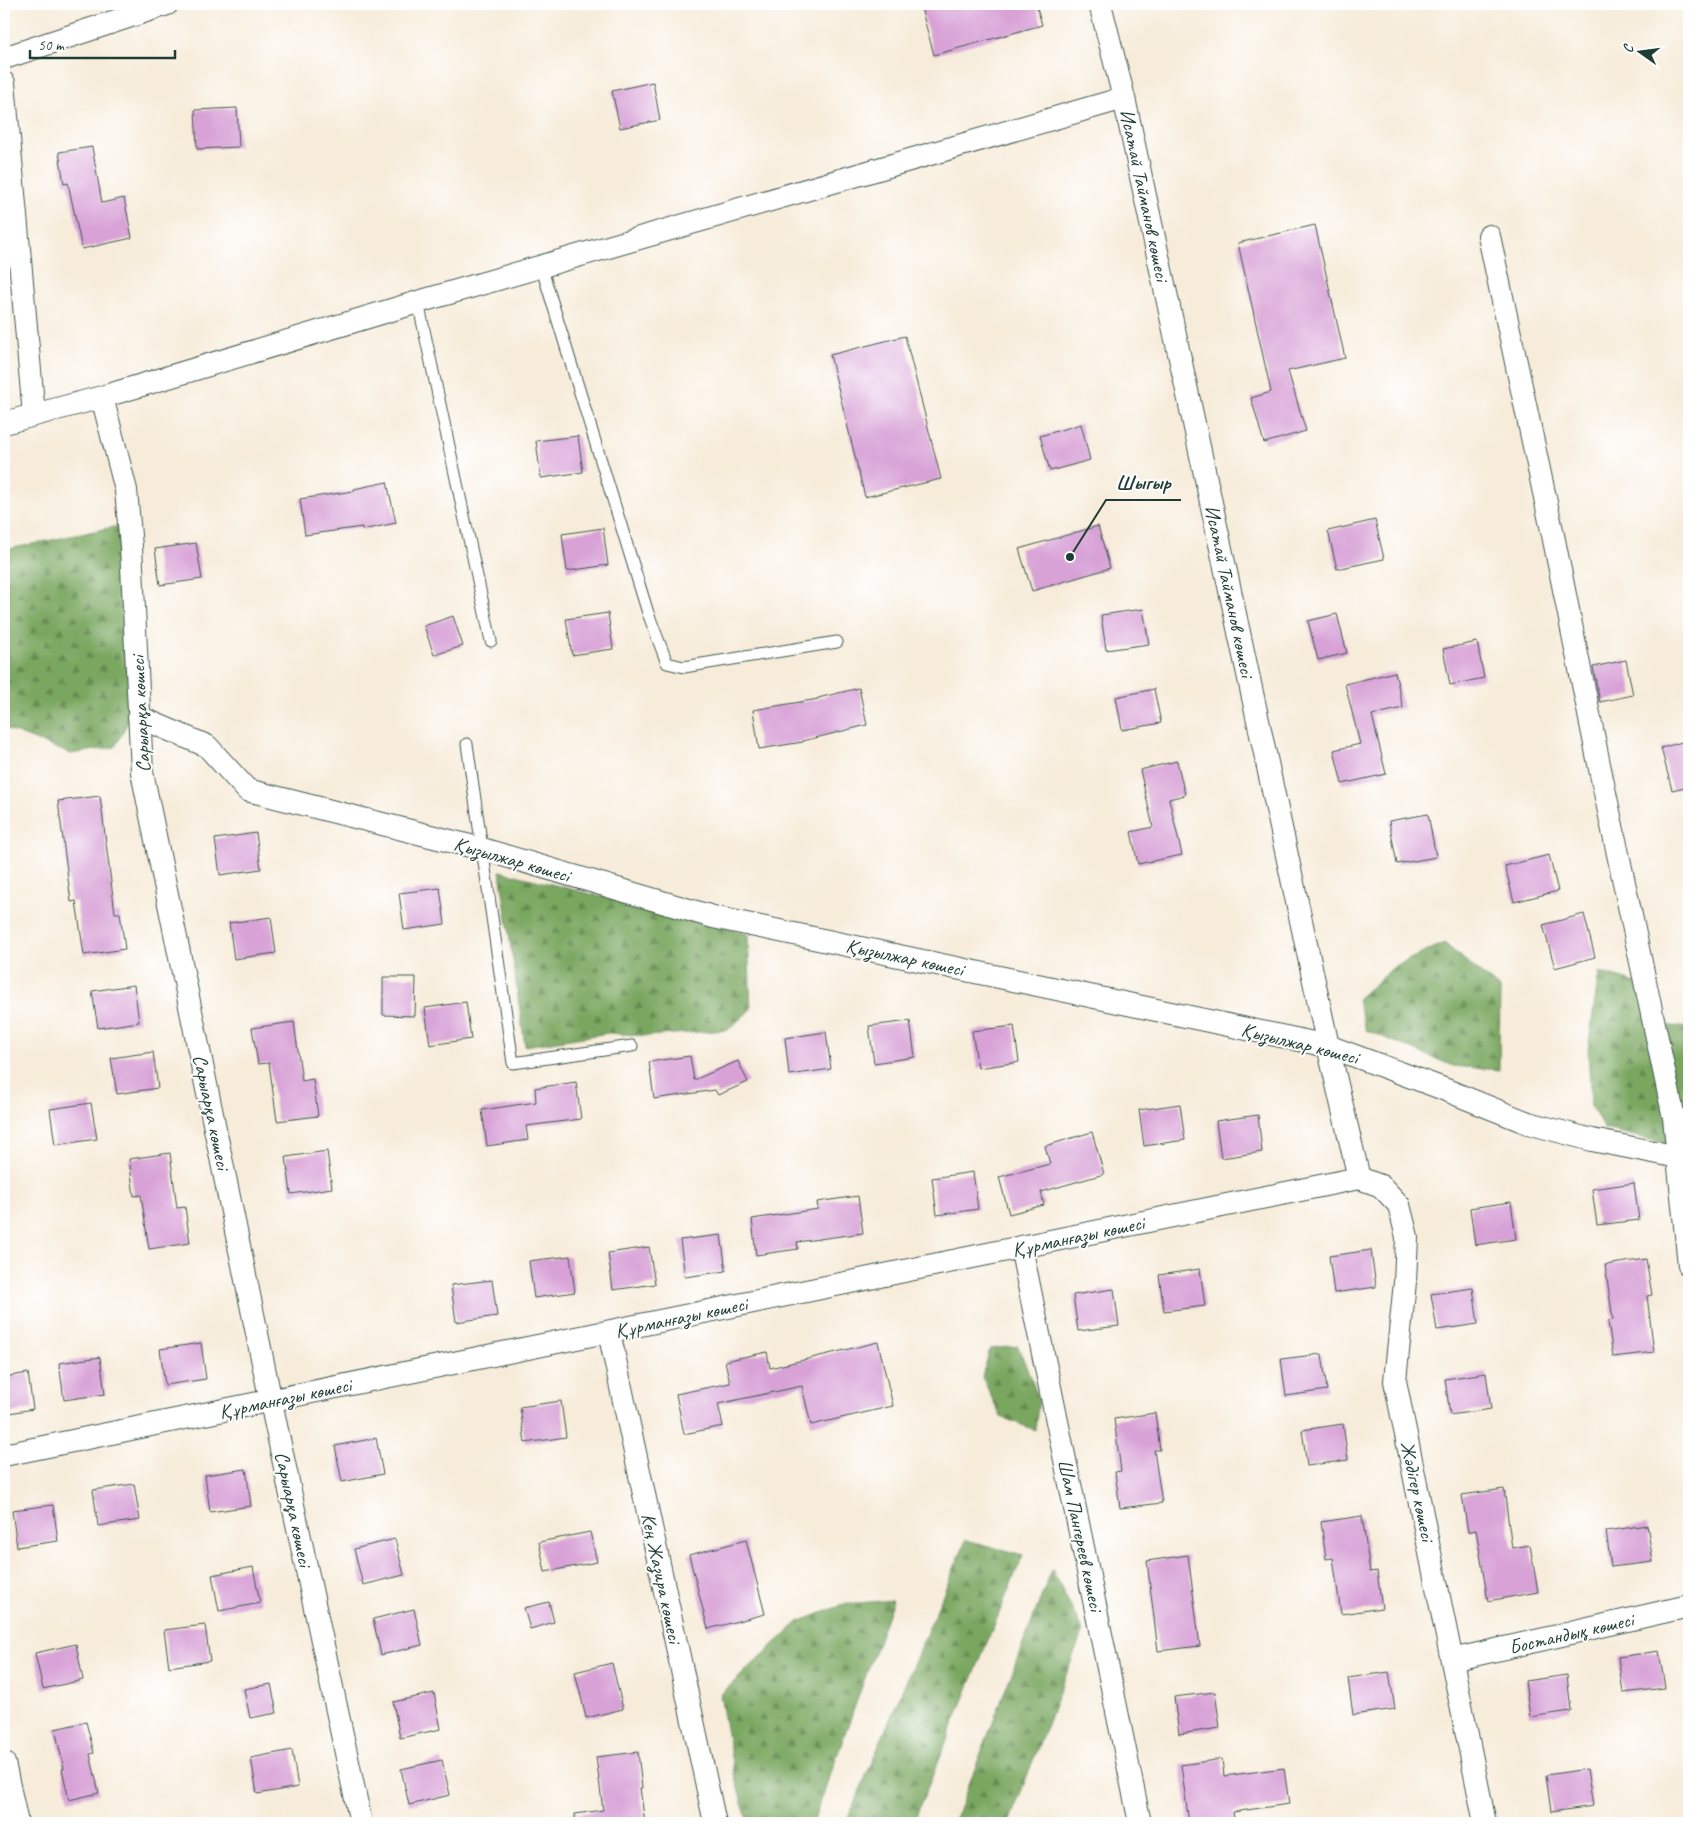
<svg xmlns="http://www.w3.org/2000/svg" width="1693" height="1827" viewBox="0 0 1693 1827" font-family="Caveat,sans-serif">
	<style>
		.forest { fill: url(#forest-firs); stroke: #4c724a }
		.building { fill: #d8a2d7 }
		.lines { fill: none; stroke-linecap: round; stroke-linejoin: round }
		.lane-casing { stroke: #3f574d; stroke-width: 13 }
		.street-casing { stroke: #3f574d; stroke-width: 24 }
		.lane { stroke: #fff; stroke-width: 11 }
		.street { stroke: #fff; stroke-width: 22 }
		.labels { text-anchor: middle; stroke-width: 4; stroke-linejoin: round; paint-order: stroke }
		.street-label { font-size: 20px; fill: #1f3d34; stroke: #fff }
		.leader { fill: none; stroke: #1f3d34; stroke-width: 2 }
		.callout-dot { fill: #1f3d34; stroke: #fff; stroke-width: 2 }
		.callout-label { font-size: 21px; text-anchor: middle; font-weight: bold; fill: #1f3d34; stroke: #fff; stroke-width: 4; stroke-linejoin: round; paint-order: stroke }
	</style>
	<defs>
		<pattern id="forest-firs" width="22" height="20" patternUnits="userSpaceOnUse" patternTransform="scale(1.25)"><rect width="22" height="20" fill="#7aa760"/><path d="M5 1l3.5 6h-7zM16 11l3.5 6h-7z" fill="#638950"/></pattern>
	</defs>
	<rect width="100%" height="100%" fill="#fff"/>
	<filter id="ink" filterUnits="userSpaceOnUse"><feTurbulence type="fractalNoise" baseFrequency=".02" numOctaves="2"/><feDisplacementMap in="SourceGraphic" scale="10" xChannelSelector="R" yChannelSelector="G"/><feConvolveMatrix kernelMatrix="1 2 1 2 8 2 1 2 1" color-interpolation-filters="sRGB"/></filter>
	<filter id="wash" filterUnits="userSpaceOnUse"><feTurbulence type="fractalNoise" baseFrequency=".0096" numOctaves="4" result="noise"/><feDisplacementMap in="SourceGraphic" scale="20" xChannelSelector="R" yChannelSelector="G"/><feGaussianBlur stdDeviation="1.12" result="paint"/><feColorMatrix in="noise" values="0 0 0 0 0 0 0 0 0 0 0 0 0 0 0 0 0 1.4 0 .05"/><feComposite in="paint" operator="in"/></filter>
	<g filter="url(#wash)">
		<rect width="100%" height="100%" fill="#f7ecda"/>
		<path class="forest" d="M118,526l12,192 -15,29 -44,7 -67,-26v-178z
			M500,871l248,63 3,75 -23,21 -81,6 -38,-3 -84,13z
			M1444,943l56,46 -1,81 -46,-4 -87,-36 -9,-31 38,-33z
			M1599,972l51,15 15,38 24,3v121l-84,-20 -14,-22 -3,-58z
			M1018,1346l21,53 -4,31 -34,-13 -19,-40 8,-28z
			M966,1540l57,15 -110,268h-67z
			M1052,1569l31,62 -74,192h-55z
			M893,1600l-80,223h-65l-13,-45 -15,-83 78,-73 47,-18z"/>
		<g id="blocks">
			<path class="building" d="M920,4h116l6,21 -108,30z
				M653,82l7,38 -40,8 -8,-37z
				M237,108l2,39 -42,2 -2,-39z
				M92,147l10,56 22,-5 8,40 -50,11 -14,-66 -4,1 -5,-32z
				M1315,225l30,133 -57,13 18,60 -42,12 -13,-45 20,-6 -33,-149z
				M905,336l36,143 -76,18 -35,-142z
				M1081,424l9,36 -40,11 -10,-35z
				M578,436l5,36 -42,6 -5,-37z
				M387,482l9,41 -34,7v-3l-57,8 -5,-36 54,-8v-2z
				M1375,520l9,39 -47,10 -9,-38z
				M1098,526l12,42 -78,23 -13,-42z
				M603,528l5,37 -41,6 -5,-37z
				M196,543l6,36 -42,6 -5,-36z
				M1143,609l6,35 -43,6 -5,-35z
				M608,613l5,36 -41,6 -6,-36z
				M1337,614l10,39 -29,7 -10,-39z
				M453,616l10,30 -29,9 -10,-29z
				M1477,642l7,36 -34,7 -7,-36z
				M1626,660l7,35 -33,7 -7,-35z
				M1395,672l8,36 -31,7 14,59 -44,10 -8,-34 26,-6 -15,-60z
				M859,688l8,37 -64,16v1l-44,7 -6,-39 65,-11v-1z
				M1154,689l7,34 -39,7 -6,-33z
				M1689,740v46l-17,4 -11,-42z
				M1177,761l8,34 -16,4 13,56 -44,9 -7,-32 22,-5 -13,-57z
				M100,796l15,117h5l5,36 -41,6 -8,-54 -5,1 -13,-101z
				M1428,814l8,43 -39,7 -8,-43z
				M256,833l5,36 -41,6 -5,-36z
				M1549,855l9,36 -44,11 -9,-36z
				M440,888l5,36 -41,6 -5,-37z
				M1584,914l11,43 -40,11 -12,-43z
				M271,917l5,36 -42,6 -5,-36z
				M383,977h33l-1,39 -32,-1z
				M134,985l5,37 -41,6 -6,-37z
				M466,1002l5,37 -41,6 -5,-37z
				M910,1021l5,36 -41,6 -5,-37z
				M294,1022l8,59 11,-2 5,37 -41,5 -8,-58 -11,1 -6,-36z
				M1014,1026l5,36 -41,6 -6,-37z
				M826,1032l5,37 -42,6 -4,-37z
				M153,1052l5,36 -41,6 -6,-36z
				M690,1056l4,24 44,-19 10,21 -30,13 -3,-5 -61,9 -5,-37z
				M576,1082l5,37 -55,7 2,14 -41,6 -5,-36 54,-8 -1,-14z
				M91,1103l6,36 -42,6 -5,-36z
				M1180,1104l5,36 -41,6 -5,-36z
				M1258,1115l4,37 -41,6 -5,-37z
				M1092,1132l12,42 -63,18 3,13 -35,9 -10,-37 51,-13 -5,-18z
				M327,1151l5,37 -41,6 -5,-37z
				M170,1153l7,55 8,-1 5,36 -41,6 -8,-54 -7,1 -5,-37z
				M973,1172l5,37 -41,6 -5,-37z
				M1634,1183l5,37 -42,5 -5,-36z
				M858,1196l5,37 -66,9 1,7 -42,6 -4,-36 66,-10 -1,-7z
				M1511,1202l5,37 -41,6 -5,-37z
				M721,1235l5,36 -41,6 -5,-37z
				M649,1247l6,37 -42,6 -5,-37z
				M1371,1250l5,37 -42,6 -5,-37z
				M570,1256l5,36 -41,6 -5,-37z
				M1646,1259l6,36 -5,1 7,56 -41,5 -5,-36 5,-1 -8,-55z
				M1200,1269l5,37 -41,5 -5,-36z
				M492,1280l5,36 -41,6 -5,-37z
				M1473,1288l5,36 -41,6 -6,-36z
				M1114,1289l5,37 -41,5 -5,-36z
				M878,1342l15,64 -82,19 -9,-39 -84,18 5,22 -39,8 -8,-40 54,-11 -5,-22 42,-9 3,16z
				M201,1343l5,36 -41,6 -5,-36z
				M1322,1354l5,36 -41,6 -5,-37z
				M100,1357l5,37 -41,6 -5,-37z
				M28,1373l5,36 -29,5v-37z
				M1486,1373l5,36 -41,6 -5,-36z
				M561,1401l5,36 -41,6 -5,-36z
				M1155,1413l5,37h-6l8,53 -42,5 -5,-36 6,-1 -7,-52z
				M1343,1424l5,36 -41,6 -5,-36z
				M376,1438l7,36 -41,8 -7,-36z
				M246,1469l5,37 -41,6 -5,-37z
				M134,1484l6,36 -42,6 -5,-36z
				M1504,1489l8,59 18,-3 8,47 -50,9 -12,-71 -8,2 -6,-37z
				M53,1505l5,36 -41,6 -5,-37z
				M1362,1516l8,56 7,-1 5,37 -41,6 -8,-56 -7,1 -5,-37z
				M1647,1525l6,37 -42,5 -5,-36z
				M590,1532l7,30 -52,10 -6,-30z
				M395,1539l9,36 -41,10 -9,-36z
				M746,1540l19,74 -57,15 -19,-74z
				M1188,1555l12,91 -42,5 -11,-90z
				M253,1567l7,36 -41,8 -7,-36z
				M549,1602l5,20 -24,7 -6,-21z
				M414,1609l8,36 -41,10 -8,-36z
				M205,1625l5,36 -41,6 -5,-37z
				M76,1644l7,36 -40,9 -8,-36z
				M1659,1651l6,37 -42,5 -5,-36z
				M612,1663l11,46 -37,9 -11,-46z
				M1389,1672l6,37 -42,6 -5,-37z
				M1567,1675l4,36 -41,6 -5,-36z
				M271,1684l6,29 -27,5 -6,-29z
				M1215,1692l5,36 -41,6 -5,-37z
				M434,1693l7,36 -41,9 -7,-36z
				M86,1722l8,31 -4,1 9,39 -30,7 -7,-31h2l-9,-40z
				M292,1750l6,37 -41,7 -6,-36z
				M638,1752l4,36h-2l5,35h-70v-9l28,-4 -7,-53z
				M1222,1759l2,17 60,-8 5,36 -56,8 2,11h-46l-8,-58z
				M442,1760l8,35 -41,10 -8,-36z
				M1587,1769l6,37 -42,6 -5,-37z"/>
		</g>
	</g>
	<g filter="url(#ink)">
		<use href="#blocks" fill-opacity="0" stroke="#3f574d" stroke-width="1"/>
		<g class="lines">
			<defs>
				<path id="lane" d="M541,266l107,347 19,50 17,4 153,-25
					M418,302l73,339
					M467,744l46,319 119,-17"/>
				<path id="street" d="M1100,4l24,94 204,948 31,132
					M4,58l163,-54
					M4,83l30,332
					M1489,236l64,299 48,239 73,344 15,147
					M102,397l24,93 5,57 11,225 129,630 90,421
					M4,423l98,-26 316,-95 706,-204
					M139,717l68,29 40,44 235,59 231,68 615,129 113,42 87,35 64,17 97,19
					M1359,1178l22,8 18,19 8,32 -2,45 -10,99 90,442
					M1021,1247l119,576
					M609,1332l106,491
					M4,1455l1355,-277
					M1452,1660l237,-54
					M4,1763l13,60"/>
			</defs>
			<use href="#lane" class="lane-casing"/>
			<use href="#street" class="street-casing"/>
			<use href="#lane" class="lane"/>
			<use href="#street" class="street"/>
		</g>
	</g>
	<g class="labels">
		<g class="street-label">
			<text transform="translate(1145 195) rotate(78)" y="7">Исатай Тайманов көшесі</text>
			<text transform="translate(1230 591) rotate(78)" y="7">Исатай Тайманов көшесі</text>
			<text transform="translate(140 714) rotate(-93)" y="7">Сарыарқа көшесі</text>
			<text transform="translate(512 859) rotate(16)" y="7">Қызылжар көшесі</text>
			<text transform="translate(905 957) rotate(12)" y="7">Қызылжар көшесі</text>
			<text transform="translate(1300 1043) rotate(14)" y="7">Қызылжар көшесі</text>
			<text transform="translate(212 1112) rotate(78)" y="7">Сарыарқа көшесі</text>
			<text transform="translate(1078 1236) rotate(-12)" y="7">Құрманғазы көшесі</text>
			<text transform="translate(681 1317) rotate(-12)" y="7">Құрманғазы көшесі</text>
			<text transform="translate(285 1398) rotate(-12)" y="7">Құрманғазы көшесі</text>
			<text transform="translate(1418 1491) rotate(78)" y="7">Жәдігер көшесі</text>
			<text transform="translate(294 1509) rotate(78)" y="7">Сарыарқа көшесі</text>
			<text transform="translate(1081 1535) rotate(78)" y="7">Шам Пангереев көшесі</text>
			<text transform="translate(662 1578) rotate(78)" y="7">Кең Жазира көшесі</text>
			<text transform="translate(1571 1633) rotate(-13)" y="7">Бостандық көшесі</text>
		</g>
	</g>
	<path class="leader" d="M1070 557L1106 500H1181"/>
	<circle class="callout-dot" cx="1070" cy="557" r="5"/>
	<g class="callout-label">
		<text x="1143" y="489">Шыгыр</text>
	</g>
	<rect width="1693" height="1827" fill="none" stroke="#fff" stroke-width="20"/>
	<g transform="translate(1640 52) rotate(284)" stroke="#ffffff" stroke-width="4" paint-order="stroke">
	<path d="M0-4L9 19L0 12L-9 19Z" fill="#1f3d34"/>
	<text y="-8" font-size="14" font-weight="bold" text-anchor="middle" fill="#1f3d34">С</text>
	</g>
	<path d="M30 50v8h145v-8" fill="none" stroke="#1f3d34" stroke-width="2.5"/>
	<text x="38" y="50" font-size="15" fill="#1f3d34" stroke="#ffffff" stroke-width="4" paint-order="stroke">50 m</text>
</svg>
